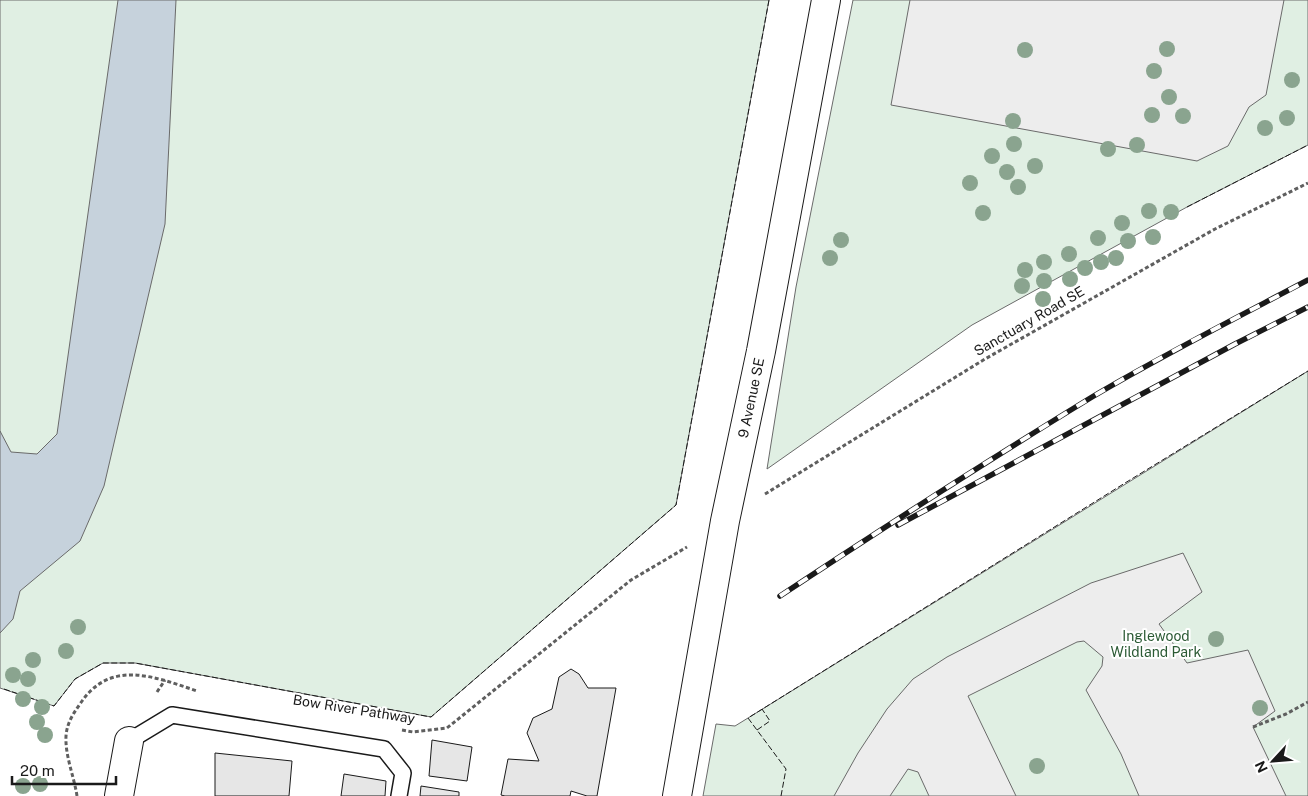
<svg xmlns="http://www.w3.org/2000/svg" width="1308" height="796" viewBox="0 0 1308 796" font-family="'Public Sans',sans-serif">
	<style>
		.green { fill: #e0efe3; stroke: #6a6a6a }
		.parking { fill: #ededed; stroke: #6a6a6a }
		.water { fill: #c6d2dc; stroke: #6a6a6a }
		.building { fill: #e6e6e6; stroke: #1a1a1a }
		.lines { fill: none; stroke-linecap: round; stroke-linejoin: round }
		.service-casing { stroke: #1a1a1a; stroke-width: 18 }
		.minor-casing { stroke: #1a1a1a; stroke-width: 30 }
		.path { stroke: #5f5f5f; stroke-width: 3; stroke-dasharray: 4 2.5; stroke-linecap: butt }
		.service { stroke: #fff; stroke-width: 15 }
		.minor { stroke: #fff; stroke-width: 28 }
		.rail-casing { stroke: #1a1a1a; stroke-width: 5.5 }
		.rail { stroke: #fff; stroke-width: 4; stroke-dasharray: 11; stroke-linecap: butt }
		.fence { stroke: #1a1a1a; stroke-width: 1; stroke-dasharray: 6 2.5; stroke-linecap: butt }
		.tree { fill: #8aa48f }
		.labels { text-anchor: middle; stroke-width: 4; stroke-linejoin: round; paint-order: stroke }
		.street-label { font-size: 14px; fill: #1a1a1a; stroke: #fff }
		.park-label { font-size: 14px; fill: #2b5a34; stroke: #fff }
	</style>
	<rect width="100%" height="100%" fill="#fff"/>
	<path class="green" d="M0,0h769l-93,505 -245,212 -296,-54h-32l-28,16 -21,27 -54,-18z
		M853,0h455v145l-121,62 -215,118 -205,144 29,-182z
		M1308,371v425h-605l13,-72 19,2 13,-8z"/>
	<path class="parking" d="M910,0h374l-18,95 -17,12 -21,39 -31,15 -306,-56z
		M1183,553l19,39 -43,32 28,39 61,-13 27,61 -22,16 33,69h-147l-18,-42 -35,-64 16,-24 1,-9 -19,-16 -7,1 -109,54 48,100h-87l-11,-24 -10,-3 -18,27h-56l24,-43 29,-44 26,-30 34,-22 144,-74z"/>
	<path class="water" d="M118,0h58l-11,224 -61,262 -24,55 -60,50 -7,28 -13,14v-202l11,21 26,2 20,-20z"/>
	<path class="building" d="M571,669l8,5 9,14h28l-19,108h-10l-16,-5 -1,5h-65l-4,-1 7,-36 31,2 -12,-28 6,-15 19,-9 7,-32z
		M432,740l40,7 -5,34 -38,-5z
		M215,753l77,8 -3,35h-74z
		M344,774l42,7 -1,15h-44z
		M421,786l38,6v4h-39z"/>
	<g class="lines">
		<defs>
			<path id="service" d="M129,741l43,-26 212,34 19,24 -4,23"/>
			<g id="minor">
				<path d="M119,796l10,-55"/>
				<path id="s1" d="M677,796l48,-275 36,-170 65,-351"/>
			</g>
		</defs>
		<use href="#service" class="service-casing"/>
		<use href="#minor" class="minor-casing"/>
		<path class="path" d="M765,494l220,-135 230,-130 93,-46
			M157,692l8,-12
			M1253,727l33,-13 22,-12
			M402,730l11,2 34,-4 184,-148 56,-33
			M77,796c-3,-20 -12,-40 -11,-60 1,-13 7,-22 14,-32 30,-46 75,-27 117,-13"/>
		<use href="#service" class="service"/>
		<use href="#minor" class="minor"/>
		<defs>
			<path id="rail" d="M898,525l337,-181 73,-37
				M780,596c103,-68 207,-135 312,-199 71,-42 144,-79 216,-117"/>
		</defs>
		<use href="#rail" class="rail-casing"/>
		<use href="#rail" class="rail"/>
		<path class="fence" d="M1187,207l121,-62
			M4,689l50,17 21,-27 28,-16h32l296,54 245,-212 93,-505
			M757,730l13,-9 -8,-12
			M781,796l5,-27 -38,-51 377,-235 183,-112"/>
	</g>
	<g class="tree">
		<circle cx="1167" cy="49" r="8"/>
		<circle cx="1025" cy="50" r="8"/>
		<circle cx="1154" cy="71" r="8"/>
		<circle cx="1292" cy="80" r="8"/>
		<circle cx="1169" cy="97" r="8"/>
		<circle cx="1152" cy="115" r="8"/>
		<circle cx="1183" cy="116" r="8"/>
		<circle cx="1287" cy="118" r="8"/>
		<circle cx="1013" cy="121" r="8"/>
		<circle cx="1265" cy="128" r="8"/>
		<circle cx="1014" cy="144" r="8"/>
		<circle cx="1137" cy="145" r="8"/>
		<circle cx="1108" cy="149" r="8"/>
		<circle cx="992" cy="156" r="8"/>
		<circle cx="1035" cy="166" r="8"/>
		<circle cx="1007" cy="172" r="8"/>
		<circle cx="970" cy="183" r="8"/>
		<circle cx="1018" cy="187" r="8"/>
		<circle cx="1149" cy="211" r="8"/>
		<circle cx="1171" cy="212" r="8"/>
		<circle cx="983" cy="213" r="8"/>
		<circle cx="1122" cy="223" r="8"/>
		<circle cx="1153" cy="237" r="8"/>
		<circle cx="1098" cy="238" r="8"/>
		<circle cx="841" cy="240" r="8"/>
		<circle cx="1128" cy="241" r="8"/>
		<circle cx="1069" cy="254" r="8"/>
		<circle cx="830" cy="258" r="8"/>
		<circle cx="1116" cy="258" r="8"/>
		<circle cx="1044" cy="262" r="8"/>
		<circle cx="1101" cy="262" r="8"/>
		<circle cx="1085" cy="268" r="8"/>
		<circle cx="1025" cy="270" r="8"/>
		<circle cx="1070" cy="279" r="8"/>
		<circle cx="1044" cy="281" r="8"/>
		<circle cx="1022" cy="286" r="8"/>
		<circle cx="1043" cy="299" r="8"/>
		<circle cx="78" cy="627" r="8"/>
		<circle cx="1216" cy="639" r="8"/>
		<circle cx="66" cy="651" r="8"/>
		<circle cx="33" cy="660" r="8"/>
		<circle cx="13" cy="675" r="8"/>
		<circle cx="28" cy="679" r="8"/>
		<circle cx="23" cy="699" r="8"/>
		<circle cx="42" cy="707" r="8"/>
		<circle cx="1260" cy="708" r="8"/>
		<circle cx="37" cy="722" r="8"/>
		<circle cx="45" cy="735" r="8"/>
		<circle cx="1037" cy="766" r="8"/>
		<circle cx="40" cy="784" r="8"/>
		<circle cx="23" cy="786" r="8"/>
	</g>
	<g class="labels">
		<g class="street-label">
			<text transform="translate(1029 321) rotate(-30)" y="5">Sanctuary Road SE</text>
			<text dy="5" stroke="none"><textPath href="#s1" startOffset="405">9 Avenue SE</textPath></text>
			<text transform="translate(354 709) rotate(9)" y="5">Bow River Pathway</text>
		</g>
		<g class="park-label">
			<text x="1156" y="641">Inglewood<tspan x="1156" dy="16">Wildland Park</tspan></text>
		</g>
	</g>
	<g transform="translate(1273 761) rotate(244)" stroke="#ffffff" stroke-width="4" paint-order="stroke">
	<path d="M0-4L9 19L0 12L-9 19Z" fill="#1a1a1a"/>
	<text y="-8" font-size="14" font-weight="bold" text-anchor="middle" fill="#1a1a1a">N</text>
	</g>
	<path d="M12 776v8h104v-8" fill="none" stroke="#1a1a1a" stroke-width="2.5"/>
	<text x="20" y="776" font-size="15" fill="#1a1a1a" stroke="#ffffff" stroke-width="4" paint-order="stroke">20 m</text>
</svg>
